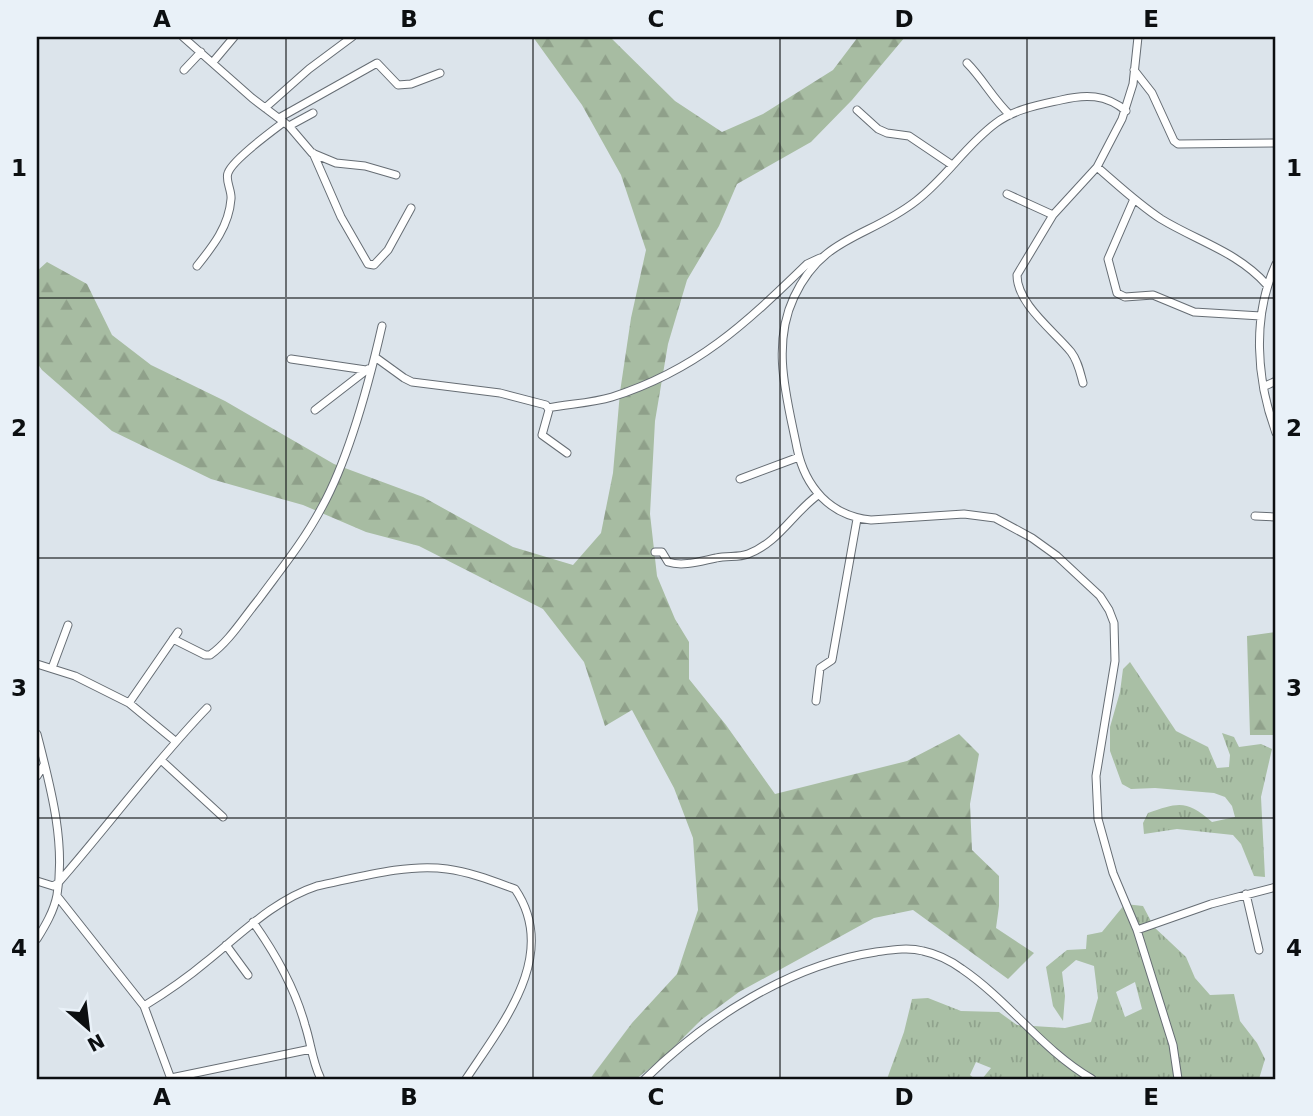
<svg xmlns="http://www.w3.org/2000/svg" width="1313" height="1116" viewBox="0 0 1313 1116" font-family="'DejaVu Sans',sans-serif">
	<style>
		.grass { fill: url(#grass-tufts); fill-rule: evenodd }
		.forest { fill: url(#forest-firs) }
		.lines { fill: none; stroke-linecap: round; stroke-linejoin: round }
		.minor-casing { stroke: #666d74; stroke-width: 9 }
		.minor { stroke: #fff; stroke-width: 7 }
		.grid { fill: none; stroke: #0c0f11; stroke-width: 2; stroke-opacity: 0.55 }
		.neatline { fill: none; stroke: #0c0f11; stroke-width: 2.5 }
		.grid-label { font-size: 23px; text-anchor: middle; font-weight: bold; fill: #0c0f11 }
	</style>
	<defs>
		<pattern id="grass-tufts" width="24" height="20" patternUnits="userSpaceOnUse" patternTransform="scale(1.75)"><rect width="24" height="20" fill="#a9bfa5"/><path d="M3 7l-1-3M5 7V3M7 7l1-3M15 17l-1-3M17 17v-4M19 17l1-3" fill="none" stroke="#90a38d"/></pattern>
		<pattern id="forest-firs" width="22" height="20" patternUnits="userSpaceOnUse" patternTransform="scale(1.75)"><rect width="22" height="20" fill="#a7bca2"/><path d="M5 1l3.5 6h-7zM16 11l3.5 6h-7z" fill="#8fa08a"/></pattern>
	</defs>
	<rect width="100%" height="100%" fill="#dce4eb"/>
	<path class="grass" d="M1130,662l46,69 32,16 9,21 12,-1 1,-12 -8,-22 12,4 5,10 22,-3 11,5 -11,48 4,80 -11,-1 -13,-32 -8,-9 -56,-6 -33,5 -1,-11 5,-10c31,-11 39,-13 64,9l23,-5 -3,-11 -7,-9 -11,-4 -59,-5 -24,1 -9,-5 -12,-33v-24l10,-35 3,-23z
		M1125,904l18,2 11,21 32,30 9,21 15,17 24,-1 6,27 17,22 8,16 -6,20h-277l9,-11 -15,-6 -6,13 5,4h-88l17,-47 8,-33 16,-1 33,13 38,1 18,13 48,3 26,-6 7,-24 -4,-32 -18,-6 -14,12 3,24 -2,25 -10,-15 -7,-39 21,-17 19,-1 1,-14 15,-3zM1135,982l7,27 -17,8 -9,-25z"/>
	<path class="forest" d="M533,37h77l65,64 47,31 41,-18 70,-44 25,-33h47l-53,63 -41,42 -74,42 -18,42 -32,54 -19,64 -13,77 -5,93 7,62 18,43 14,23v37l37,46 49,69 132,-33 52,-27 20,20 -9,50 2,46 27,26v30l-3,22 38,25 -26,26 -95,-69 -39,8 -135,74 -38,28 -38,38 -27,21h-46l42,-56 45,-49 21,-64 -5,-72 -19,-50 -42,-78 -27,16 -21,-64 -41,-53 -124,-63 -53,-14 -63,-27 -92,-26 -99,-48 -70,-61 -5,-7v-92l10,-9 40,22 25,51 39,30 74,36 109,63 89,33 90,50 60,18 28,-32 12,-60 7,-81 11,-74 15,-68 -25,-75 -39,-70z
		M1276,632v103h-26l-3,-99z"/>
	<g class="lines">
		<defs>
			<path id="minor" d="M183,37l69,61 37,28 23,27 24,10 29,3 31,9
				M213,62l21,-25
				M967,63c16,16 26,36 43,52
				M184,70l17,-18
				M1134,70l18,23 22,48 4,3 98,-1
				M265,108l44,-39 43,-32
				M857,110l21,19 9,4 22,3 43,29
				M1126,111c-20,-17 -41,-17 -65,-11 -22,5 -46,9 -65,23 -30,22 -50,55 -80,78 -47,37 -93,34 -122,96 -23,49 -7,101 3,151 8,39 33,68 74,72l93,-6 31,4 37,20 25,18 43,40 9,14 5,13 1,38 -19,115 2,43 15,54 24,57 36,115 5,34
				M279,118l98,-55 21,22 13,-1 29,-11
				M289,126l24,-13
				M313,153l28,64 27,47 6,1 14,-15 23,-42
				M1097,167c21,18 41,37 64,52 36,22 77,33 106,66
				M1007,194l46,21
				M1134,199l-26,60 9,34 8,4 28,-2 41,17 67,4
				M1276,264c-24,52 -20,115 0,169
				M197,266c16,-20 32,-40 34,-67 1,-8 -6,-19 -3,-26 4,-13 44,-42 56,-51
				M375,357l29,21 8,4 88,11 46,12 3,5 -7,25 25,18
				M291,359l75,11
				M1083,383c-3,-11 -5,-22 -12,-31 -17,-21 -54,-48 -54,-77l36,-60 44,-48 25,-48 11,-35 5,-47
				M1265,386l11,-5
				M548,408c21,-4 44,-5 64,-11 85,-27 133,-73 195,-133l13,-6
				M315,410l53,-41
				M740,479l59,-22
				M1255,516l21,1
				M655,552h7l6,10c15,5 33,-1 48,-4 11,-3 22,0 32,-4 30,-11 45,-41 70,-59
				M173,639l32,16h5c19,-13 34,-38 49,-56 22,-30 45,-58 63,-92 28,-51 47,-124 60,-181
				M37,664l38,12 54,27 46,38
				M52,668l16,-43
				M816,701l4,-33 12,-8 25,-141
				M129,703l49,-71
				M37,734c13,51 29,108 20,161 -3,16 -12,31 -20,44
				M161,760l62,57
				M37,776l7,-11
				M37,881l16,5 5,-3c50,-57 96,-120 149,-175
				M1246,894l13,56
				M57,896l87,110 27,73
				M253,922c22,31 42,66 52,103 6,18 7,35 15,52
				M1137,930l74,-26 65,-17
				M226,945l22,30
				M144,1006c21,-13 43,-28 62,-44 35,-28 68,-62 111,-76 39,-8 90,-23 130,-17 23,3 46,12 68,20 45,66 -13,135 -49,190
				M171,1078l140,-29
				M645,1079c62,-61 144,-114 231,-127 15,-2 32,-5 47,-1 14,3 28,10 39,18 47,32 80,81 130,110"/>
		</defs>
		<use href="#minor" class="minor-casing"/>
		<use href="#minor" class="minor"/>
	</g>
	<path class="grid" d="M286,37v1042M533,37v1042M780,37v1042M1027,37v1042M37,298h1239M37,558h1239M37,818h1239"/>
	<rect width="1313" height="1116" fill="none" stroke="#e9f1f8" stroke-width="77"/>
	<g transform="translate(88 1028) rotate(152)" stroke="#e9f1f8" stroke-width="5" paint-order="stroke">
	<path d="M0-5L12 26L0 18L-12 26Z" fill="#0c0f11"/>
	<text y="-10" font-size="19" font-weight="bold" text-anchor="middle" fill="#0c0f11">N</text>
	</g>
	<rect x="38" y="38" width="1236" height="1040" class="neatline"/>
	<g class="grid-label">
		<text x="162" y="27">A</text>
		<text x="409" y="27">B</text>
		<text x="656" y="27">C</text>
		<text x="904" y="27">D</text>
		<text x="1151" y="27">E</text>
		<text x="19" y="176">1</text>
		<text x="1294" y="176">1</text>
		<text x="19" y="436">2</text>
		<text x="1294" y="436">2</text>
		<text x="19" y="696">3</text>
		<text x="1294" y="696">3</text>
		<text x="19" y="956">4</text>
		<text x="1294" y="956">4</text>
		<text x="162" y="1105">A</text>
		<text x="409" y="1105">B</text>
		<text x="656" y="1105">C</text>
		<text x="904" y="1105">D</text>
		<text x="1151" y="1105">E</text>
	</g>
</svg>
